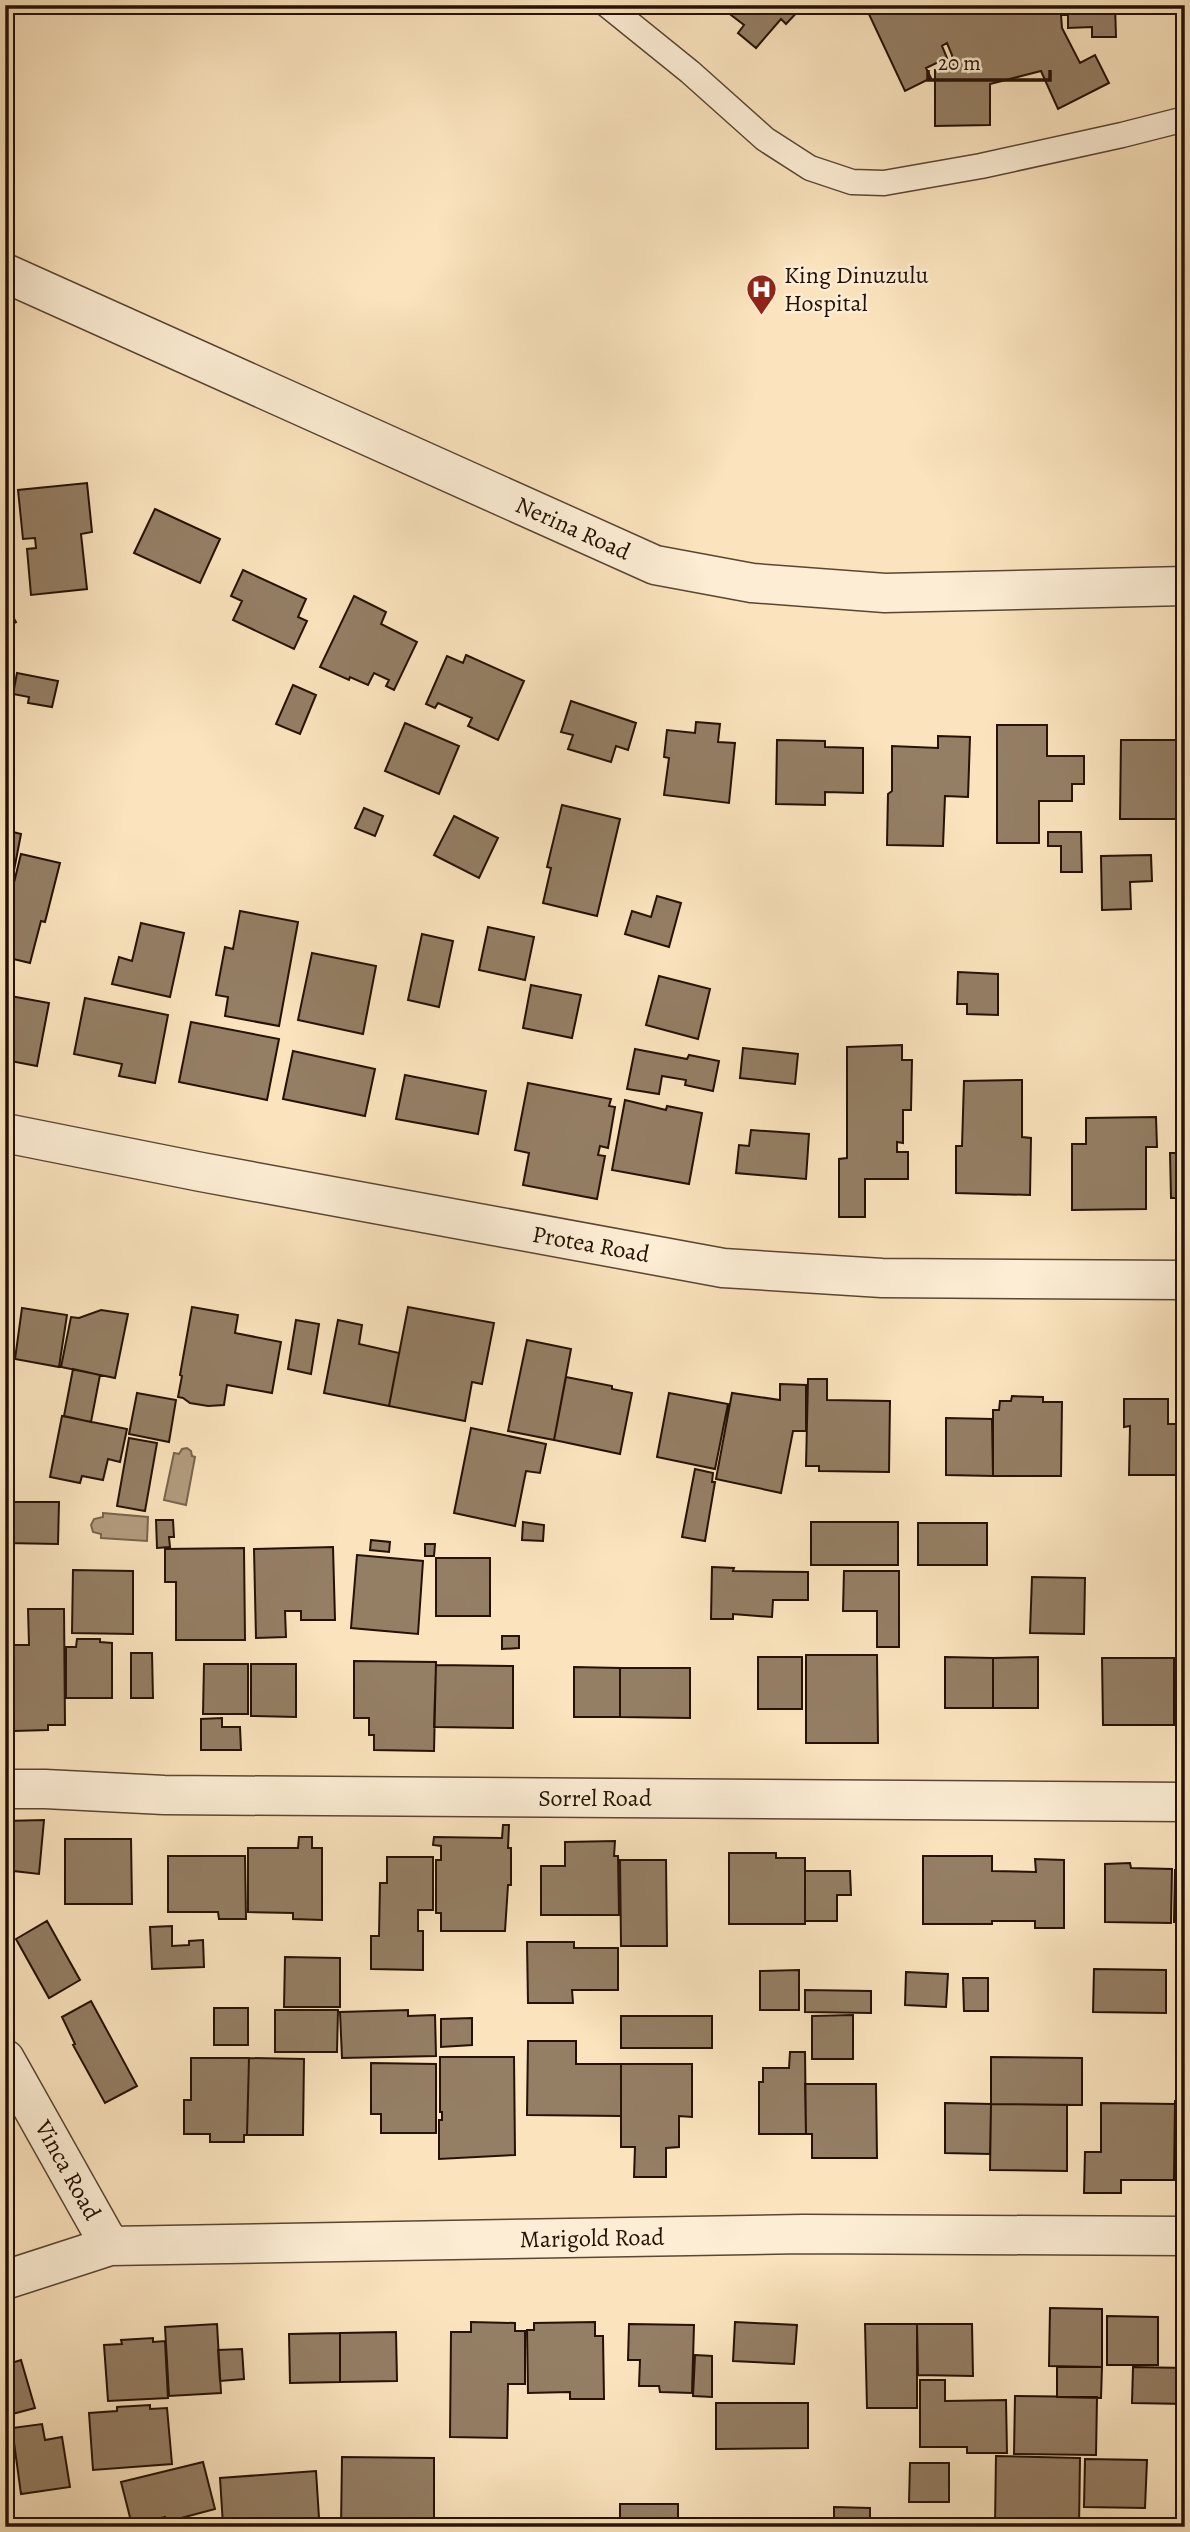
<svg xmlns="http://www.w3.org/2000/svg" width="1190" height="2532" viewBox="0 0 1190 2532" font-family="Alegreya,serif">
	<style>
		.water { fill: #b29c7e; stroke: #7a644d; stroke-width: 2 }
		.building { fill: #947e64; stroke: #251104; stroke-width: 2 }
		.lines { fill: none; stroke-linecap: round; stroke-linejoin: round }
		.service-casing { stroke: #5a4632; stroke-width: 27 }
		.minor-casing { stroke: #5a4632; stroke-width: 41 }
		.service { stroke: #fcedd4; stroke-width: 24 }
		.minor { stroke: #fcedd4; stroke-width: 38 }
		.labels { text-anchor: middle; stroke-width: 5; stroke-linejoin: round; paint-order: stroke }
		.poi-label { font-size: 24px; fill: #251104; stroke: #fcedd4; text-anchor: start }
		.street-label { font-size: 24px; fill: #251104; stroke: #fcedd4 }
	</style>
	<rect width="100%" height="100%" fill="#fae3bd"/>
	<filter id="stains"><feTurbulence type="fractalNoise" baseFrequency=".00286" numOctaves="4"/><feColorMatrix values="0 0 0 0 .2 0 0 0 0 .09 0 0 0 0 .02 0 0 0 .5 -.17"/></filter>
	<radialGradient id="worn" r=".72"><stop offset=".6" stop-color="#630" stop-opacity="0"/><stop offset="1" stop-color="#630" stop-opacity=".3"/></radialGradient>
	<path class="water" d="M187,1448l4,3 1,5 3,1 -9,48 -22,-5 10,-47 5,1 3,-5z
		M103,1513l45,4 -1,24 -46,-3v-4l-8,-2 -2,-7 3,-6 9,-2z"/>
	<path class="building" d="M718,5h82l2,2 -16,17 -5,-5 -25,29 -18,-15 6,-8z
		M878,5h237l1,32h-24v-10l-24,1v-13h-7l1,13 18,35 15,-8 14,28 -51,26 -17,-38 -51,13v41l-55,1v-56l18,-1 -1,-14 -5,-12 -5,3 5,12 -21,10 5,10 -26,13 -38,-81z
		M1175,5h10v22h-4z
		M87,483l5,49 -11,2 6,55 -56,6 -4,-46 9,-1 -1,-10 -12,1 -5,-49z
		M155,509l65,30 -20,44 -66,-30z
		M243,570l63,29 -8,18 9,4 -13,28 -61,-29 9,-19 -11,-5z
		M354,596l32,16 -5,12 36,18 -23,48 -8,-4 3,-6 -15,-7 -6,12 -18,-8 -1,3 -29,-13z
		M5,603l11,19 -11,6z
		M466,655l58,26 -26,59 -30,-14 4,-8 -34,-15 -3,5 -9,-4 21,-48 16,7z
		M17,673l41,8 -6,26 -24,-4 1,-6 -16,-3z
		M293,685l23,10 -16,39 -24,-10z
		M5,699l6,1 -6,27z
		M571,701l65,22 -8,27 -12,-4 -5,16 -43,-13 5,-14 -12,-3z
		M696,722l24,2 -2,18 17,1 -6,60 -65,-8 5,-37 -5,-1 3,-27 28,3z
		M405,723l54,23 -20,48 -54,-23z
		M997,725h50v31h37v28h-12v17h-33v42h-42z
		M938,736l32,1 -2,60 -23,-1 -2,50 -56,-1 1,-51 4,-3v-45l46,2z
		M777,740l48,1v6l38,1v45l-38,-1v13l-49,-1z
		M1121,740h64v79h-65z
		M562,805l58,14 -23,97 -54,-13 8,-35 -4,-1z
		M364,808l19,8 -8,20 -20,-8z
		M454,816l44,22 -19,40 -45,-23z
		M5,830l16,4 -10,52 -6,-1z
		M1048,832h33l1,40h-21v-26h-13z
		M21,854l39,9 -15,59 -4,-1 -11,42 -25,-6v-46h2z
		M1151,855l1,26 -22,1 1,27 -29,1 -1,-54z
		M657,896l24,7 -12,44 -44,-13 7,-23 19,6z
		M240,911l58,11 -19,104 -54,-10 3,-19 -12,-2 9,-48 8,2z
		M141,923l43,10 -14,64 -58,-13 7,-27 13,4z
		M488,927l46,10 -9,43 -46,-10z
		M422,934l31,7 -14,66 -31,-7z
		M312,953l64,13 -13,68 -65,-14z
		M958,972l40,2v41l-31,-1v-10h-10z
		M659,976l51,13 -12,50 -52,-14z
		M531,985l50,10 -9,43 -49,-10z
		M5,995l44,8 -12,63 -32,-6z
		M85,998l83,17 -13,68 -36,-7 3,-12 -48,-10z
		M191,1022l88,17 -12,61 -88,-18z
		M902,1045v15h10l-1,50h-8v33l-6,-1v10h11v27h-43v38h-26v-58l8,-1v-111z
		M743,1048l55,6 -3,30 -55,-6z
		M635,1049l52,10 2,-4 30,6 -6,30 -28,-6 1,-5 -24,-4 -3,18 -32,-5z
		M293,1051l82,18 -10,47 -82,-17z
		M405,1075l81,16 -8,43 -82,-15z
		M1022,1080v57l9,1 -1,57 -74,-2v-47h6l2,-65z
		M528,1083l83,16 -2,7 6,1 -7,41 -8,-2 -2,9 7,1 -8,43 -74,-14 6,-32 -14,-3z
		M625,1100l41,10 1,-4 35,7 -13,71 -77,-14z
		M1156,1117l1,30h-11v62l-74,1v-66h14v-26z
		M751,1130l58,4 -3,45 -70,-6 3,-28 10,1z
		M1170,1153h15v45h-14z
		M192,1307l46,8 -3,18 46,9 -9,51 -45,-8 -3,20 -16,1 -18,-3 -7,-5 -5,-1 4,-21 -2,-1z
		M408,1307l86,16 -12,61 -10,-2 -7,39 -76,-15z
		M22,1308l45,7 -8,52 -44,-8z
		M101,1310l27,4 -13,64 -54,-11 10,-50 8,1z
		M296,1320l23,4 -8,50 -23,-5z
		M338,1320l24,5 -3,19 40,9 -10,53 -65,-13z
		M527,1340l44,9 -17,91 -46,-9z
		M73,1369l27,6 -9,47 -27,-6z
		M566,1377l46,9v3l20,4 -12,61 -66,-14z
		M808,1379h19v21l63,1 -1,71 -70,-1v-5h-13z
		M780,1384l26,1v46h-13l-12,62 -65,-14 16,-86 48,7z
		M137,1393l39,7 -7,42 -40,-8z
		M669,1393l59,11 -13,65 -58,-12z
		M1012,1396l31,1v5h19l-1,74h-68v-66h6l1,-9h11z
		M1124,1399h44v25h17v51h-56l1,-49 -6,1z
		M62,1416l65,13 -7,33 -12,-3 -5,21 -21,-4 -2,7 -30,-6z
		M946,1418l46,1 1,57 -47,-1z
		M471,1428l75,16 -6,29 -14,-2 -11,55 -61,-13z
		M129,1438l28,5 -12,68 -28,-5z
		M695,1469l18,4 -1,9h3l-10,59 -23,-4z
		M5,1502h54l-1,42 -53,-1z
		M156,1520h17l1,17h-5l1,10 -13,1z
		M523,1522l21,3 -1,16 -21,-1z
		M811,1522h87v43h-87z
		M918,1523h69v42h-69z
		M371,1540l19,2 -1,10 -19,-2z
		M425,1544h10l-1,12h-9z
		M333,1547l2,73h-34v-9h-16l1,26 -30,1 -2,-89z
		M244,1548l1,92h-69v-58h-11v-33z
		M357,1555l66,6 -5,73 -67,-6z
		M436,1558h54v58h-54z
		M712,1567l22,1 -1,3 75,1v28h-35l-1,17 -39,-3v5h-22z
		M73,1570l60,1v63l-61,-1z
		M844,1571h55v76h-22v-36h-34z
		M1032,1577l53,1 -1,56 -54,-1z
		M1177,1603h8v127h-9z
		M28,1609h36l1,116h-17v5l-34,1v-7h-9v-79h24z
		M502,1636h17v12l-17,1z
		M77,1639h23v3l12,1v55h-46v-51h10z
		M131,1653h21l1,45h-22z
		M806,1655h71l1,88h-72z
		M758,1657h44v52h-44z
		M945,1657l48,1v50h-48z
		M1038,1657v51h-45v-50z
		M1102,1658h72v67h-71z
		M354,1661l82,1 -2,89 -60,-1v-15h-5v-17h-15z
		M204,1664h44v50h-45z
		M251,1664h45v53l-45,-1z
		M436,1665l77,1v62l-79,-1z
		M574,1667l46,1v49h-46z
		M620,1668h70v50l-70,-1z
		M222,1718v9h18l1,23h-40v-31z
		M44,1820l-5,54 -34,-4v-49z
		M503,1825h6l-1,23h3v37h-3l-3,46h-64v-18h-5v-53h5v-14l-8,-1 1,-8 68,1z
		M299,1837h13v11h10v72l-29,-1v-6l-45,-1v-64h50z
		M65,1839h66l1,65h-67z
		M615,1841l-1,15h4l1,59h-78v-49h24v-24z
		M729,1853h47v5h29v66h-76z
		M168,1856h77l1,63h-27l-1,-7h-50z
		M923,1856h69v15l44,1 -1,-13 29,1v68h-29v-7h-43v3h-69z
		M387,1857h46v53h-15v21h5v39l-52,-1v-33h8l1,-53h7z
		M620,1860h46l1,86h-46z
		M1130,1863l1,5 41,1 -1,54 -66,-1v-58z
		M1175,1870h10v52h-11z
		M805,1871h45l1,24h-14v26h-32z
		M47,1921l33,59 -31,18 -33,-59z
		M172,1926v20l17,-1v-4l14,-1 1,27 -52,2 -2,-42z
		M1181,1936h4v73h-5z
		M527,1942h47v6h44v42h-46l1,13h-45z
		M285,1957l55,1v49h-56z
		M1094,1969l72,1v43l-73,-1z
		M799,1970v40h-39v-39z
		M906,1972l42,2 -2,33 -41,-2z
		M963,1978h25v33h-24z
		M805,1990l66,1v22l-66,-1z
		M91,2001l46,85 -32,17 -32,-58 2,-1 -13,-27z
		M214,2008h34v37h-34z
		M275,2010h63l-1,42h-62z
		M408,2010v6l27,-1 1,41 -94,2 -2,-46z
		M853,2015v44h-41v-43z
		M621,2016h91v32h-91z
		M472,2018v27l-31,2v-28z
		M528,2041h48v23h45v52l-94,-1z
		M790,2052h15l1,82h-47v-52h4v-14h26z
		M440,2057h74l1,98 -76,4v-39h3v-8h-2z
		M991,2057l91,1v47l-91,-1z
		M191,2058h58l-2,77h-3v7h-34v-8h-26v-34h7z
		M249,2058l55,1 -1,76h-56z
		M371,2063l65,1v69h-55v-19h-10z
		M621,2064h71v53l-13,-1v31l-13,1v29h-32l1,-30h-14z
		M805,2084h71l1,74h-65v-24h-6z
		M1175,2101h10v57h-10z
		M945,2103l46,1 -1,50 -45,-1z
		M1101,2103l74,1 -1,76h-53v13h-37l1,-41h16z
		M991,2104l76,1v66l-77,-1z
		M1050,2308l52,1v58l-53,-1z
		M1107,2316l51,1v48h-51z
		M471,2322l44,1v8h10v53h-17l-1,54 -57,-1 1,-105h20z
		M595,2322v14h8l1,63h-34v-7l-42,1 -1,-63h7v-7z
		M735,2322l62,3 -3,39 -61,-3z
		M217,2324l4,69 -52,3 -4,-69z
		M629,2324l65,1 -2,68 -32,-1 -1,-6h-20l1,-26h-12z
		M865,2324h52v84h-50z
		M917,2324h55l1,52 -55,-1z
		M396,2332l1,49 -57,1v-49z
		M340,2333v49l-50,1 -1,-49z
		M153,2338v4l12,-1 3,57 -60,3 -4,-56 18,-1 -1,-4z
		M242,2349l2,30 -24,2 -2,-31z
		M695,2355l17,1v41l-19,-1z
		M21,2360l14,48 -30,8v-51z
		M1057,2367h45l-1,31 -44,-1z
		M1133,2367l52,1v36l-53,-1z
		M920,2380h25v21l61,-1 1,53h-40v-6h-47z
		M1015,2396l82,1 -1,58 -82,-1z
		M716,2403h92v45l-92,1z
		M150,2405v4l17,-1 5,56 -79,6 -4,-57 28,-2v-4z
		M42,2424l3,16 17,-3 8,50 -49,7 -9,-66z
		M996,2456l84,2 -1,69 -84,-2z
		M342,2457l92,1v69h-93z
		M1085,2459l62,1 -2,48 -61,-1z
		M203,2462l12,47 -49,13 -1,-5 -33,8 -11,-43z
		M910,2463h39v39h-40z
		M316,2471l3,47 -34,3 1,5 -15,1h-13l-1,-4 -34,2 -3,-47z
		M620,2504h58v23h-58z
		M834,2507l36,1v19h-63l1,-7 26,1z
		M760,2520h44v7h-44z"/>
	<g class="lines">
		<defs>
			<path id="service" d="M607,5l83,67 75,67 45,29 42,14 32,1 97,-17 141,-31 63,-16"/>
			<path id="minor" d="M5,273l650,292 97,18 133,10 300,-7
				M5,1133l196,39 522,96 159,10 303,2
				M5,1789h40l119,6 1021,7
				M5,2059l105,187
				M5,2280l105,-34 693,-12 382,2"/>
		</defs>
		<use href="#service" class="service-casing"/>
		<use href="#minor" class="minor-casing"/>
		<use href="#service" class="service"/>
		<use href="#minor" class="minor"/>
	</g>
	<defs>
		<symbol id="hospital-pin" viewBox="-11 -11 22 30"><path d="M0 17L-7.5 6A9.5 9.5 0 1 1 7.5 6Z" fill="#8f2418" stroke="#fcedd4"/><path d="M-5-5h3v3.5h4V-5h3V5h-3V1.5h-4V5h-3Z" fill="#fff"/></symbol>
	</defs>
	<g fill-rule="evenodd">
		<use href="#hospital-pin" x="744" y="272" width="35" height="47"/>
	</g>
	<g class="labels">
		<g class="poi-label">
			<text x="784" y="283">King Dinuzulu<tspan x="784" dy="28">Hospital</tspan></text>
		</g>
		<g class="street-label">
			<text transform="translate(573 528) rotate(24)" y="8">Nerina Road</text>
			<text transform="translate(591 1244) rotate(10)" y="8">Protea Road</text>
			<text x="595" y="1806">Sorrel Road</text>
			<text transform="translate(68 2170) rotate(61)" y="8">Vinca Road</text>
			<text transform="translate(592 2238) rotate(-1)" y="8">Marigold Road</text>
		</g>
	</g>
	<rect width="1190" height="2532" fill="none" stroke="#fae3bd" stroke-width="28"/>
	<rect x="7" y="7" width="1176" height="2518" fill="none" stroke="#251104" stroke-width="3.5"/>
	<rect x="14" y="14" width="1162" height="2504" fill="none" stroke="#251104" stroke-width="2"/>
	<path d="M928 70v10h122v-10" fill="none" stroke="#251104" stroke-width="3.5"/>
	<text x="938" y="70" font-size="21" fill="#251104" stroke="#fcedd4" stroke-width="5" paint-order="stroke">20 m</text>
	<rect width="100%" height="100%" filter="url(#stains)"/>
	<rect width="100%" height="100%" fill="url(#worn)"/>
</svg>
